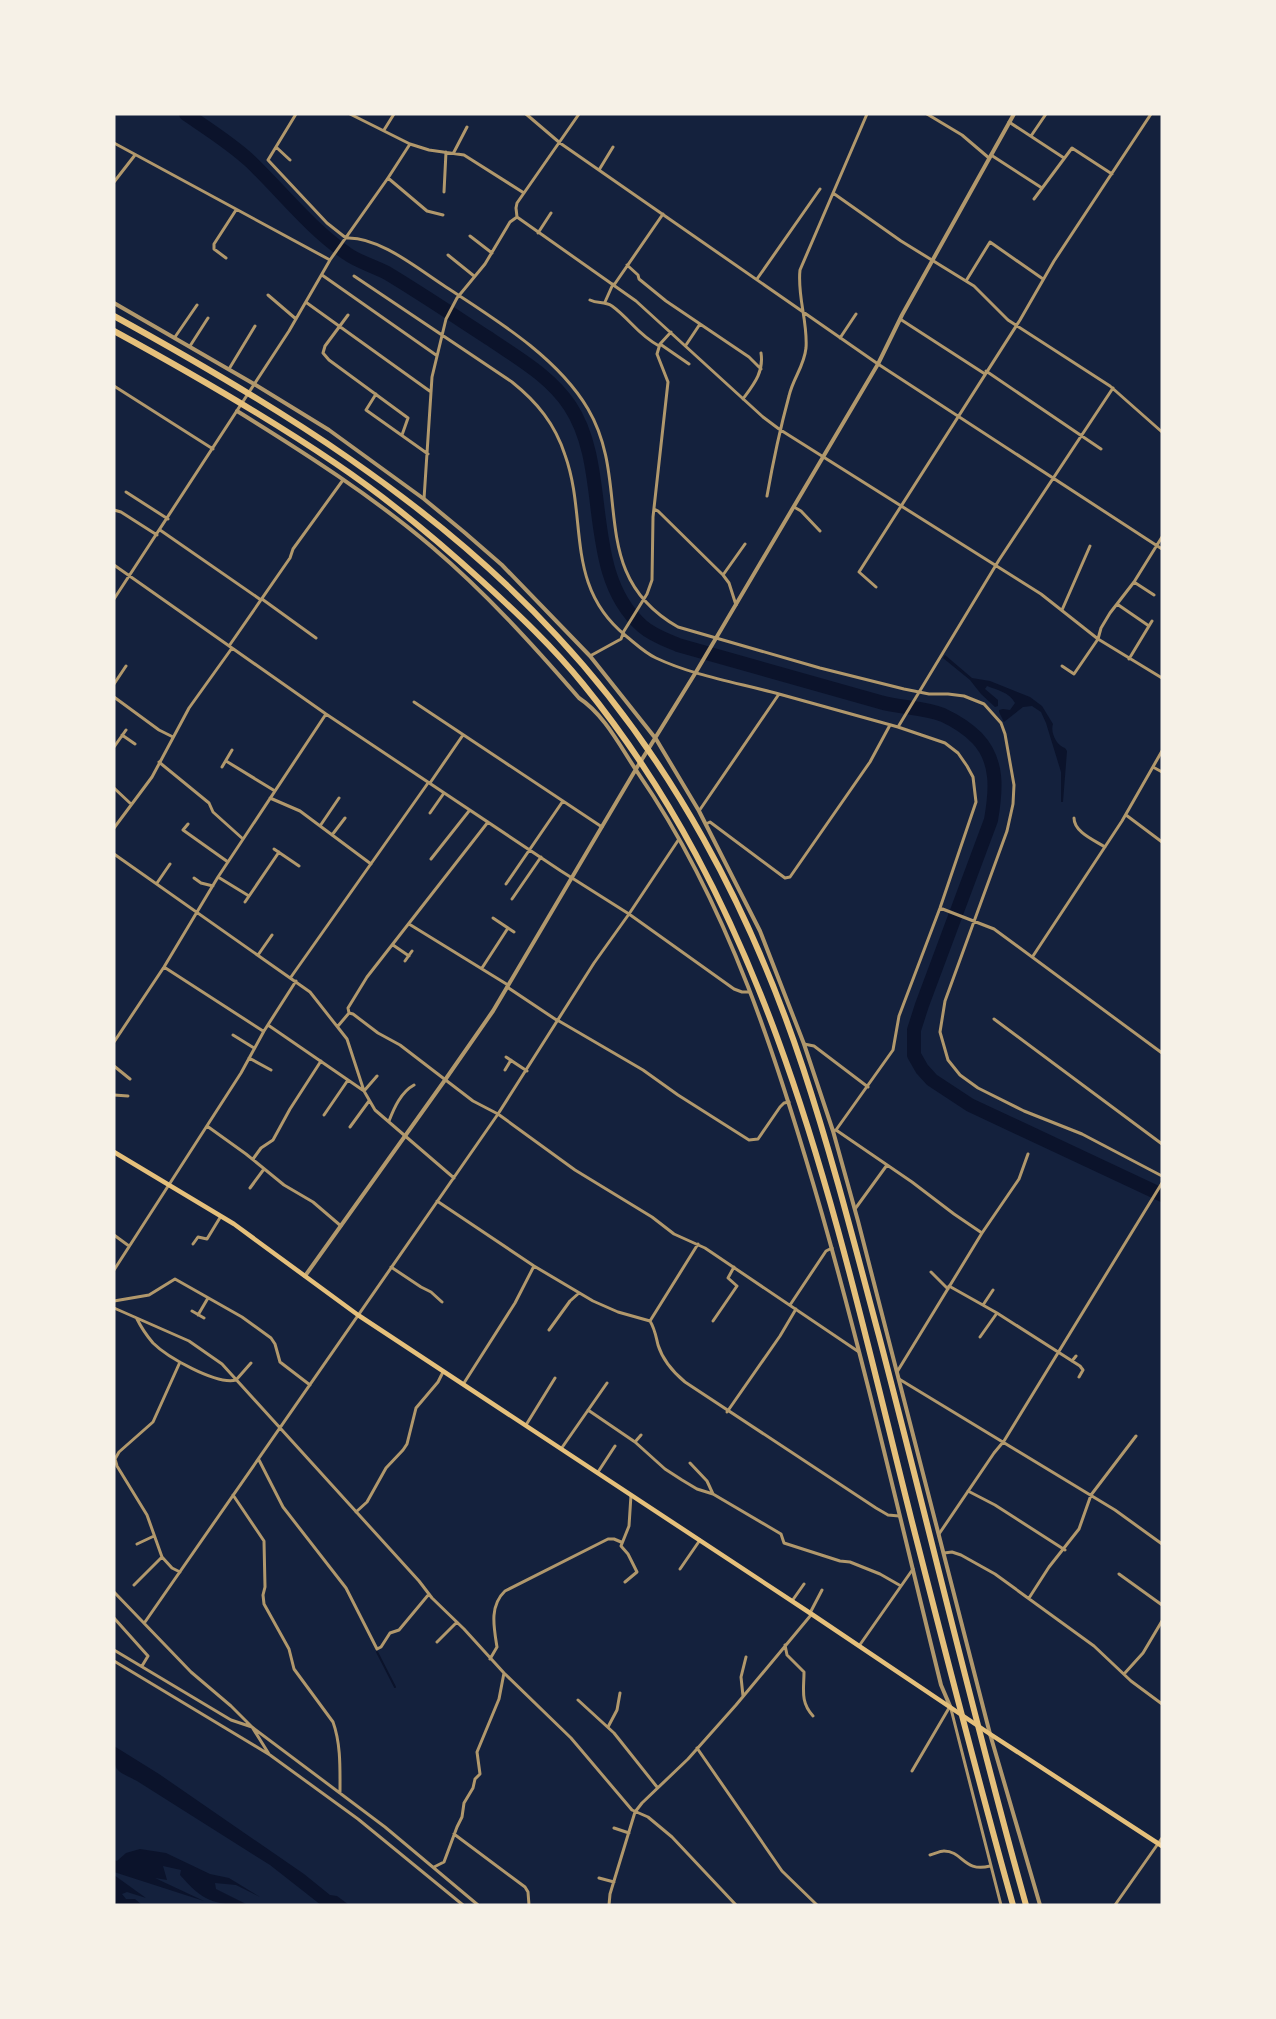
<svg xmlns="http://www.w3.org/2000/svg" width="1276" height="2019" viewBox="0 0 1276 2019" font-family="Poppins,sans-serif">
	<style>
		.water { fill: #0b132b }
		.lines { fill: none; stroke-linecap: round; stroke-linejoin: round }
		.stream { stroke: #0b132b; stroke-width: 2 }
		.river { stroke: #0b132b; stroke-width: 14 }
		.minor { stroke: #b1986c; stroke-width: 3 }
		.tertiary { stroke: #b1986c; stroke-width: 4 }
		.secondary { stroke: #e5c07b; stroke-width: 4.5 }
		.motorway { stroke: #e5c07b; stroke-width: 6 }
	</style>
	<rect width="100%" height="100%" fill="#14213d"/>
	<path class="water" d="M945,655l27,23 18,3 40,16 12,9 11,18c-3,9 4,22 12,24l2,3 -4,51h-2v-30l-15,-49 -5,-11 -9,-6 -9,1 -19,15 -5,-10v-2l4,-1 7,1 5,-7c-6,-11 -18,-13 -28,-17l-2,3 13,11v6l-3,1 -14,-13 -11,-14 -27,-22z
		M114,1746l45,28 145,100 26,21 7,1 12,9h-28l-51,-40 -133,-84c-23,-12 -23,-9 -23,-35z
		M140,1849l26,4 44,21 19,4 31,19 -24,-12 -21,-2 1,6 32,16c-35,0 -45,-4 -68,-30l1,-5 -18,-4 4,14 -12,-2 49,23 -90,-29v-12l3,1 9,-8z
		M114,1875l32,23 -19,-6 -5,2 4,5h9l7,6h-28z"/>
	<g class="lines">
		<path class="stream" d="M377,1652l18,35"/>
		<path class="river" d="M186,114c22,15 46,30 65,48 32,31 59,66 95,91 12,9 28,13 41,20 35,21 69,44 103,66 29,20 60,37 80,67 42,63 11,166 72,220 10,9 24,14 36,19 68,19 135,38 202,57 20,6 44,5 63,13 13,6 24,13 34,23 22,23 19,53 14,82l-69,185 -8,25v25l8,14 10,11 38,25 192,90"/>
		<path class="minor" d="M296,114l-28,46 59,63 19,15c32,-2 71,30 97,47 50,33 114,71 145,124 45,76 -3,165 90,218l142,41 84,21 25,5h19l16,2 20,8 17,19 4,11 9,51 -1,19 -6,27 -62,170 -5,31 8,28 12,15 18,13 46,23 58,23 80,42
			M350,114l60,30
			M526,114l34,29 318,221 284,185
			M579,114l-62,89 -1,5 1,9 119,84 127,116 16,12 262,165 57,45 64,39
			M927,114l35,21 27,23
			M1009,122l55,36
			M384,130l10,-16
			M1031,136l15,-22
			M114,143l216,117
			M276,147l14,13
			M454,152l13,-25
			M991,155l51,33
			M599,170l14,-23
			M388,178l39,33 16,4
			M114,182l21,-27
			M444,192l2,-40
			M833,193l68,48 73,45 34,34 102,66 52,46
			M1034,199l38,-51 40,26
			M538,233l13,-20
			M470,236l22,17
			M448,255l26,21
			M226,258l-12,-9v-5l22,-34
			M627,265l11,10 1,4 27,22 83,56 12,12
			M322,275l114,80
			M354,276l158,106c25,20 43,42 53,73 23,64 -1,131 61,181 10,8 19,17 30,22 38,18 83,25 123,36
			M757,279l63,-90
			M966,281l24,-39 53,37
			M614,285l49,-71
			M268,295l28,24
			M590,300c8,4 14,1 22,6 18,13 25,28 47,40
			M605,302l8,-18
			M307,303l124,89
			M348,315l-23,31 -2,7 6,7 79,58 -6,17
			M900,319l85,55
			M175,337l22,-32
			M840,338l16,-24
			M660,344l29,20
			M686,345l14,-21
			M190,346l18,-28
			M229,369l26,-43
			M986,371l115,78
			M114,386l99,63
			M376,394l-10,16 62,44
			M743,399c11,-15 21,-27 18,-46
			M126,492l42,27
			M767,496c6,-34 13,-67 22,-100 4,-18 15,-29 17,-48 2,-26 -9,-52 -6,-78l67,-156
			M424,499l8,-122 14,-58 11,-21 28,-34 25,-42 7,-5
			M794,507l7,4 19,20
			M654,509l4,2 65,64 6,8 7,22
			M114,510l7,2 36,23
			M160,530l101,70
			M114,565l212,149 235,157 68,43 105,75 8,3h8
			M723,575l22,-31
			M1134,582l20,13
			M876,587l-17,-15 161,-252 34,-59 97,-147
			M114,599l175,-268 41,-71 58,-82 22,-34 19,6 35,5 60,38
			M262,599l54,39
			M1117,604l32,22
			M1062,610l28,-64
			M229,646l61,-88 3,-9 50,-69
			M590,656l31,-17 3,-8 23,-37 5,-14 1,-63 15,-135 -11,-28 3,-10 11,-12
			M1129,659l23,-38
			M1062,666l12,8 24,-35 3,-11 9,-15 24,-31 28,-45
			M114,684l12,-18
			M114,697l45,33 14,7
			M414,702l188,125
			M122,735l13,9
			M114,747l12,-17
			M226,761l49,30
			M159,762l50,41 4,9 30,27
			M222,767l10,-17
			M1153,767l9,5
			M430,783l33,-48
			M114,788l17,16
			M270,798l30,13 71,53
			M699,811l80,-117 119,33 101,-167 114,-172
			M430,813l14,-20
			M1126,815l36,27
			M1074,818c0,14 20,22 31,29
			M188,824l-5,6 45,32
			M706,824l4,-2 75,56 5,-1 80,-115 20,-37
			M320,826l19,-28
			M114,828l38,-51 37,-69 43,-60
			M332,835l13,-17
			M274,849l25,17
			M114,854l196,138 37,47 17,52 11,19 79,68
			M431,859l38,-48
			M218,877l31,19
			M194,878l7,5 12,3
			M157,883l13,-19
			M506,884l57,-83
			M512,899l29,-42
			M245,902l34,-50
			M940,908l54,21 168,124
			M493,918l21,14
			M409,924l99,61
			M393,945l16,11
			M258,955l14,-20
			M1033,956l89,-135 40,-70
			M405,961l7,-10
			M164,967l99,64
			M482,968l26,-40
			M291,977l137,-194
			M507,987l51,34
			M349,1013l-1,-5 19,-31 121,-155
			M994,1019l168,125
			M559,1021l84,49 35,25 71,45 9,-1 22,-32 4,-4 5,-1
			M268,1025l96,66 13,-15
			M338,1026l11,-13 4,1 25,19 22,12 73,56 25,13 77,56 77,47 22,17 31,14 154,104
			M233,1035l21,13
			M114,1042l50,-75 54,-90 108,-163
			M804,1044l10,2 54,41
			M506,1057l21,14
			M249,1058l22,12
			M114,1066l16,13
			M505,1070l6,-10
			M114,1095l14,1
			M324,1115l24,-35
			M389,1121c5,-13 12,-29 25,-36
			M207,1126l39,28 38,31 29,17 28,24
			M350,1127l19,-26
			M836,1130l76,52 42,32 28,19 -85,139
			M833,1131l3,-1 57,-80 6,-34 41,-108 36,-106 -3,-25 -6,-11 -9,-13 -13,-10 -47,-16
			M253,1159l8,-11 12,-8 17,-31 31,-48
			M250,1188l14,-19
			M437,1201l97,65 59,35 25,11 32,9c5,8 6,16 8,24 5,16 15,27 27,37l191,126 12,7 11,1
			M855,1209l32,-44
			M982,1233l37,-54 9,-25
			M114,1235l15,11
			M193,1244l5,-7 9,2 14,-23
			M391,1267l30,20 10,5 11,10
			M114,1270l127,-197 23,-42 32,-50
			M931,1272l17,17
			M949,1286l48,27 83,53 3,4 -4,7
			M114,1301l35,-6 26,-16 67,38 29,21 4,6 5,18 30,23
			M790,1305l36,-54 6,-3
			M983,1305l10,-15
			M114,1308l75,33 33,23 197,217 13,17 32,31 40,44 67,65 61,72 16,7 24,20 64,68
			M192,1311l12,7
			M198,1315l10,-17
			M137,1319c4,8 10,17 16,24 14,14 63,42 83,37l15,-17
			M650,1321l48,-77
			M713,1321l24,-35 -9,-8 6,-11
			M549,1330l21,-29 9,-8
			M980,1337l17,-24
			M1072,1361l4,-5
			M180,1362l-27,60 -34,30 -4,7 2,7 30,49 15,42 10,11 8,4
			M899,1379l216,131 47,34
			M464,1383l51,-80 19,-37
			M588,1410l47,32 30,27 17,11 15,9 16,5 68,40 3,9 56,18 10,1 30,12 21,12
			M727,1412l53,-76 16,-27
			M526,1425l29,-47
			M635,1442l6,-7
			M561,1449l46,-66
			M259,1460l24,47 63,81 31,61 4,-2 9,-14 9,-3 30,-36
			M690,1463l17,18 6,13
			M598,1472l17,-26
			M968,1491l27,14 70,45
			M233,1495l31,46 1,46 -2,8 1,9 25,45 5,20 39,53c8,22 7,47 7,71
			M356,1512l11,-10 19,-34 17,-18 4,-6 9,-36 22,-26 5,-10
			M939,1534l55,-81 10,-12 158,-258
			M137,1544l17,-8
			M944,1553l8,-1 9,3 34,19 99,72 37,35 31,23
			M680,1569l20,-29
			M1119,1574l43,31
			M625,1582l12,-10 -9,-18 -7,-8 8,-20 2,-31
			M134,1585l28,-28
			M114,1592l77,80 40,34 21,21 133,100 93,78
			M1029,1598l20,-31 30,-38 12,-34 45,-59
			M792,1601l12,-17
			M810,1613l12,-23
			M114,1618l34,38 -6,10
			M145,1622l353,-508 96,-151 35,-49 50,-75
			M437,1642l20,-20
			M785,1645l2,10 17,17c0,17 -4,30 9,44
			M859,1646l54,-77
			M114,1650l117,70 21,7 17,27
			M490,1659l7,-12c-3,-19 -8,-41 8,-56l103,-52h6l7,3
			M114,1661l156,94 88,64 105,86
			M1124,1674l19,-21 19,-32
			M743,1696l-2,-19 5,-20
			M578,1700l36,33 43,54
			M951,1709l50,196
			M608,1727l9,-17 3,-17
			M697,1748l85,123 35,34
			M912,1771l37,-63
			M614,1828l15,5
			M454,1834l71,53 3,5 1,13
			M930,1855c4,-1 10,-4 14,-4 19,0 20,22 46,15
			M434,1867l10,-5 13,-35 5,-10 2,-14 9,-15 2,-9 5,-5 -3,-22 22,-53 5,-26
			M599,1878l15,4
			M609,1905l1,-11 25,-82 7,-9 46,-44 48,-54 75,-90
			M1115,1905l47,-67"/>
		<path class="tertiary" d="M114,303l140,81 75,46 95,69 40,33 38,33 88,91 66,83 43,72 61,120 44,113 29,87 25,90 132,513 50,171
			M237,411c68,42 135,85 195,136 54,46 101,98 147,151 26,17 42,50 59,75 91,132 140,288 184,441 44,155 80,313 119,471l9,21
			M305,1276l140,-196 48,-69 143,-242 60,-97 182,-308 24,-49 112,-201"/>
		<path class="secondary" d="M114,1152l120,72 124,91 452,298 180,121 172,112"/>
		<path class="motorway" d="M114,316c160,88 319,185 443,320 114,122 194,274 246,432 29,88 52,178 76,268 50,190 94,381 147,569
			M114,331c75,41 150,84 221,132 52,35 102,77 148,119 35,32 70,65 100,102 196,241 254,541 328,834 33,129 66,259 102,387"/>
	</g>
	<rect width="1276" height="2019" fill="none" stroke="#f6f1e7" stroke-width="231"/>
</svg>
